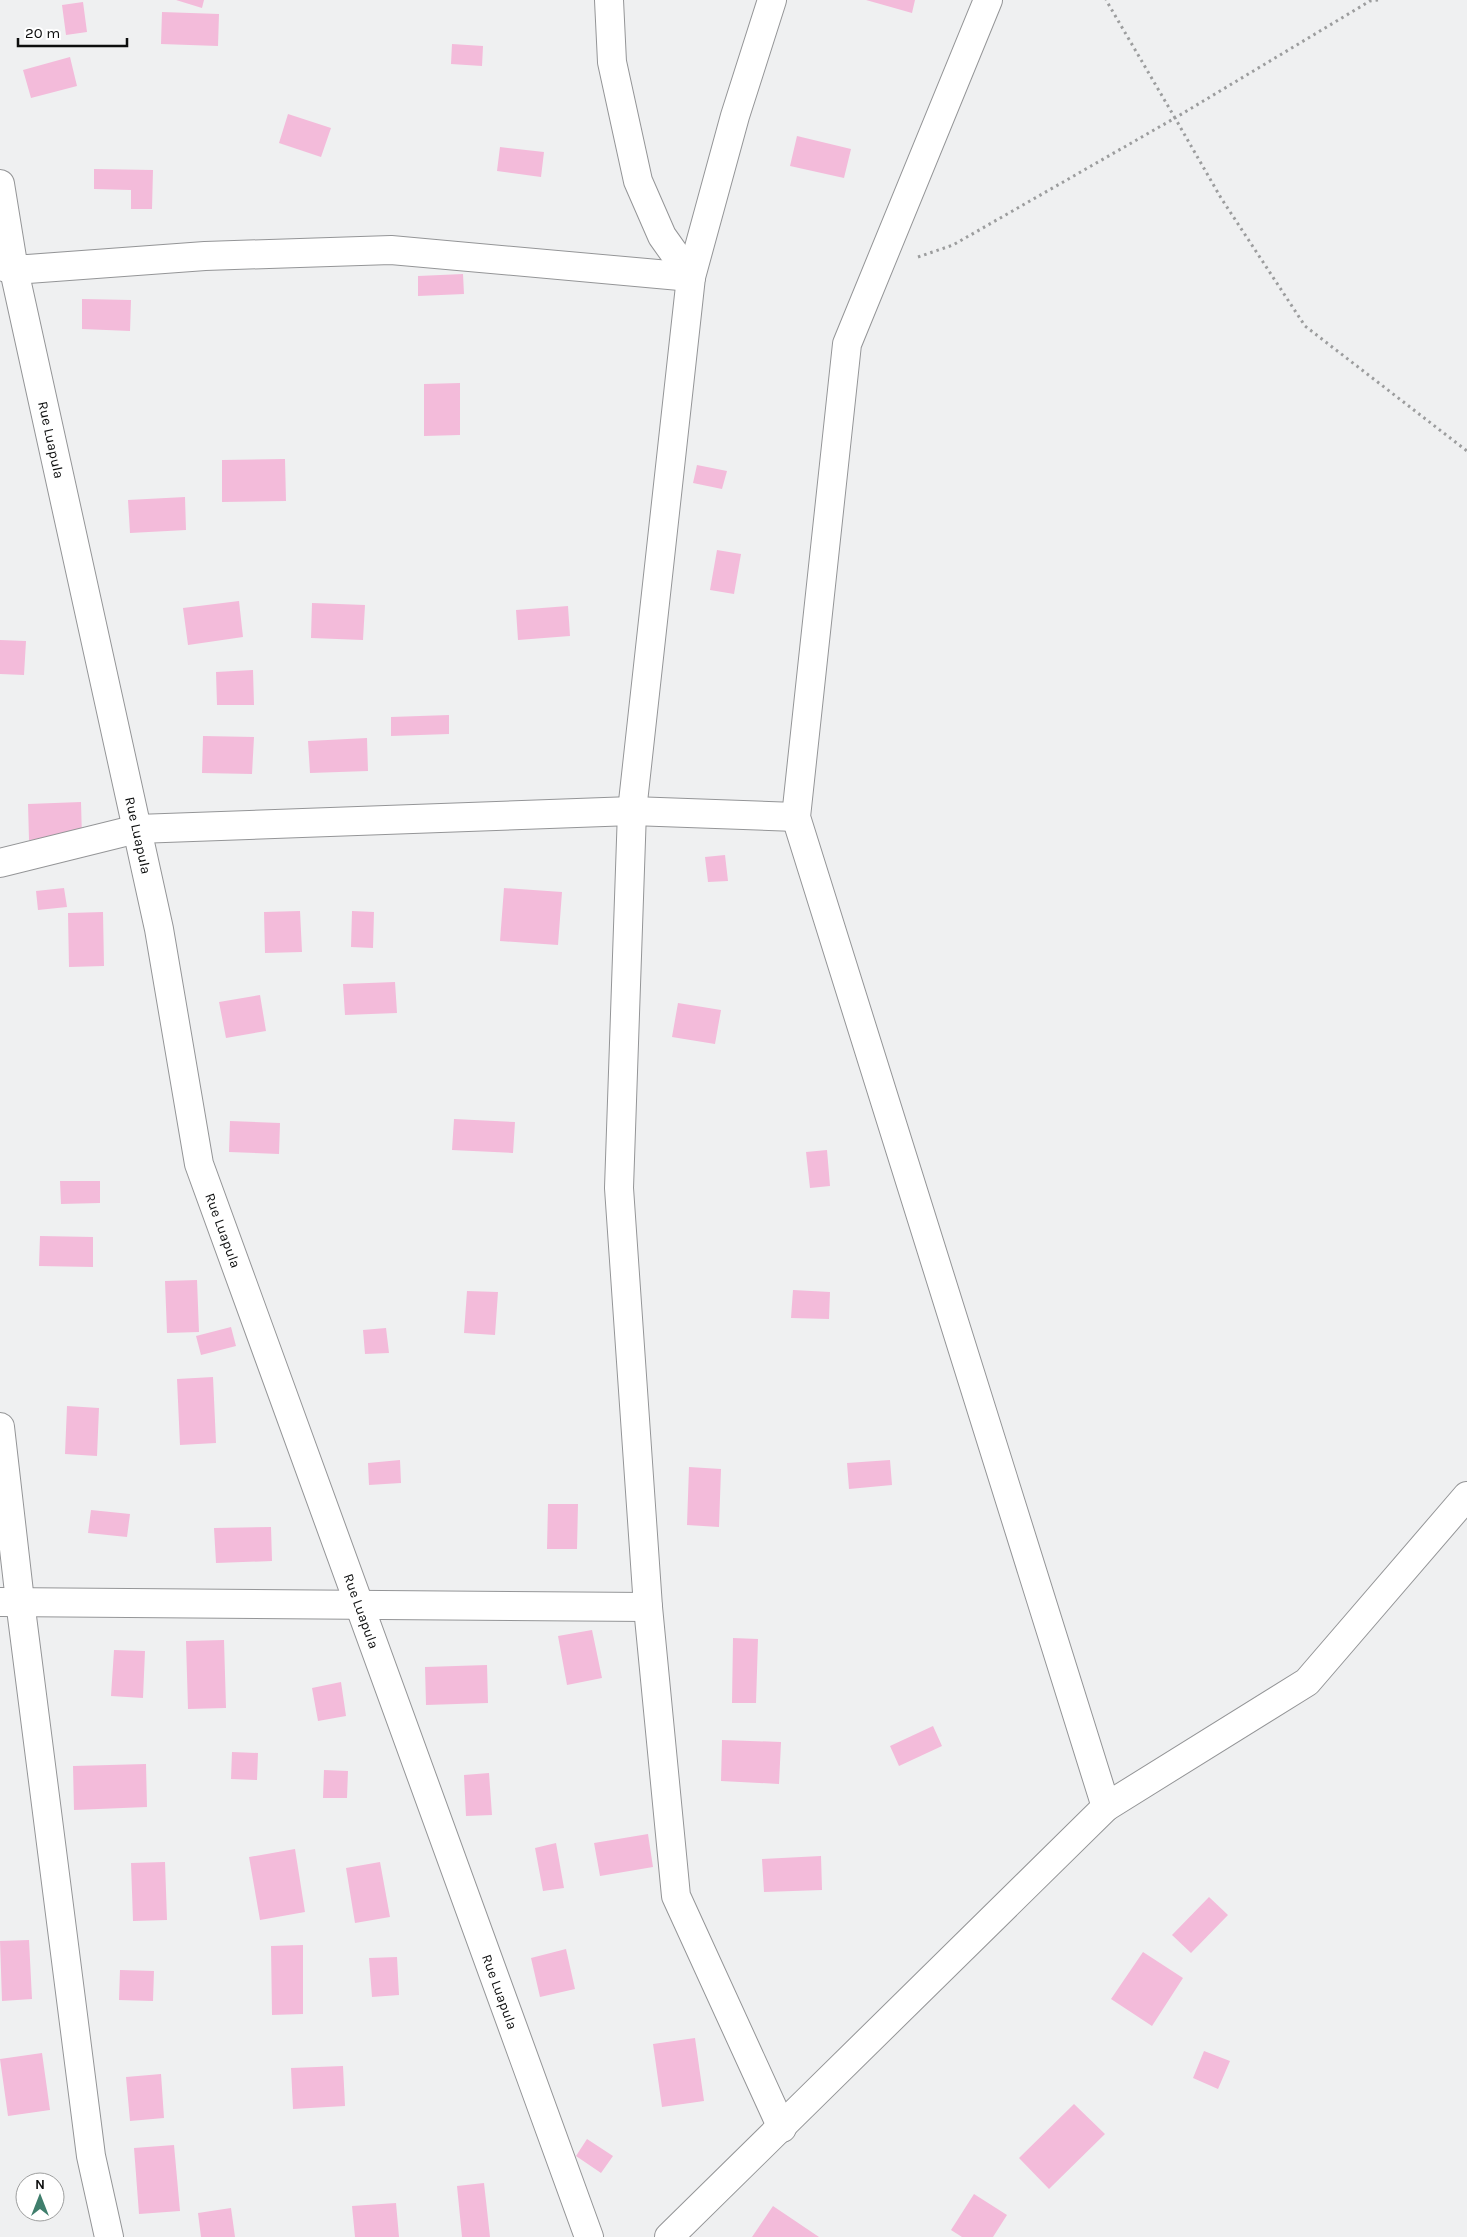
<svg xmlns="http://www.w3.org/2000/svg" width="1467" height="2237" viewBox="0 0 1467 2237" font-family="Karla,sans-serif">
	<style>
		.building { fill: #f3bbda }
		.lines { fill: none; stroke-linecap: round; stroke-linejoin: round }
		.minor-casing { stroke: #949597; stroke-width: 30 }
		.path { stroke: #9c9d9e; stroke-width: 3; stroke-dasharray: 2.5 4; stroke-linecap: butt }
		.minor { stroke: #fff; stroke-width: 28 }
		.labels { text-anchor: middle; stroke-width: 4.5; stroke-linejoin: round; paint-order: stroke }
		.street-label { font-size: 14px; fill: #0d0e0e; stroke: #fff }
	</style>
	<rect width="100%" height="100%" fill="#eff0f1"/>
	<path class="building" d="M176,0h28l-2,8z
		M866,0h49l-3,13z
		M83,2l4,30 -21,3 -4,-30z
		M162,12l57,2 -1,32 -57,-2z
		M452,44l31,2 -1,20 -31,-2z
		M70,57l7,29 -46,12 -8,-28z
		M288,114l43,14 -10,29 -42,-14z
		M797,136l54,13 -7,29 -54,-12z
		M500,147l44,5 -3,25 -44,-6z
		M94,169l59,1 -1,39h-21v-19l-37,-1z
		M463,274l1,20 -46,2v-20z
		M82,299l49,1 -1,31 -48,-2z
		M460,383v52l-36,1v-52z
		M285,459l1,42 -64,1v-42z
		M697,465l30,6 -5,18 -29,-6z
		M185,497l1,33 -56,3 -2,-33z
		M717,550l24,4 -7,40 -24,-4z
		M239,601l4,36 -55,8 -5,-37z
		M312,603l53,2 -2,35 -52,-2z
		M568,606l2,30 -52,4 -2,-30z
		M0,640l26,1 -2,34 -24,-1z
		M253,670l1,35h-37l-1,-33z
		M449,715v19l-58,2v-19z
		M203,736l51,1 -2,37 -50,-1z
		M367,738l1,33 -58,2 -2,-32z
		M81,802l1,36 -53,2 -1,-36z
		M725,855l3,26 -20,1 -3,-25z
		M64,888l3,19 -29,3 -2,-19z
		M504,888l58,4 -4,53 -58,-4z
		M300,911l2,41 -37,1 -1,-41z
		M352,911l22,1 -1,36 -22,-1z
		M103,912l1,54 -35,1 -1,-54z
		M395,982l2,31 -52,2 -2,-31z
		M260,995l6,36 -40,7 -7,-36z
		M678,1003l43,7 -6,34 -43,-7z
		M454,1119l61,3 -2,31 -61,-3z
		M230,1121l50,2 -1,31 -50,-2z
		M827,1150l3,36 -20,2 -4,-36z
		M60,1181h40v22l-39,1z
		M40,1236l53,1v30l-54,-1z
		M197,1280l2,52 -32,1 -2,-52z
		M793,1290l37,2 -1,27 -38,-1z
		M467,1291l31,1 -3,43 -31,-2z
		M231,1327l5,19 -35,9 -5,-19z
		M386,1328l3,25 -24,1 -2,-24z
		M213,1377l3,66 -36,2 -3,-66z
		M67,1406l32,2 -2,48 -32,-2z
		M400,1460l1,23 -32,2 -1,-22z
		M890,1460l2,25 -43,4 -2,-26z
		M689,1467l32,2 -2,58 -32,-2z
		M548,1504h30l-1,45h-30z
		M91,1510l39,4 -3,23 -39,-4z
		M271,1527l1,34 -56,2 -2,-35z
		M592,1630l10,48 -35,7 -9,-49z
		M733,1638l25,1 -2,64h-24z
		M224,1640l2,68 -38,1 -2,-68z
		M114,1650l31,1 -2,47 -32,-2z
		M487,1665l1,38 -62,2 -1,-38z
		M341,1682l5,34 -28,5 -6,-33z
		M933,1726l9,20 -43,20 -9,-20z
		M722,1740l59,2 -2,42 -58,-3z
		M232,1752l26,1 -1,27 -26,-1z
		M146,1764l1,43 -73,3 -1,-44z
		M324,1770l24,1 -1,27h-24z
		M489,1773l3,42 -26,1 -2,-41z
		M648,1834l5,33 -53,9 -6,-33z
		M556,1843l8,45 -21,3 -8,-43z
		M295,1849l10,63 -45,8 -11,-63z
		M821,1856l1,34 -58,2 -2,-33z
		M165,1862l2,58 -34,1 -2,-58z
		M380,1862l10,55 -35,6 -9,-55z
		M1209,1897l19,18 -37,38 -19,-18z
		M29,1940l3,59 -30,2 -2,-60z
		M303,1945v69l-31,1 -1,-69z
		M566,1949l9,40 -35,8 -9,-39z
		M1143,1952l40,26 -31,48 -41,-27z
		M397,1957l2,38 -27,2 -3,-39z
		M120,1970l34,1 -1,30 -34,-1z
		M695,2038l9,63 -42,6 -9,-63z
		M1204,2051l26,10 -12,28 -25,-11z
		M42,2053l8,57 -42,6 -8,-57z
		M343,2066l2,40 -52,3 -2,-41z
		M161,2074l3,44 -34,3 -4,-44z
		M1074,2104l31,30 -56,55 -30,-31z
		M587,2139l26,17 -12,17 -25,-17z
		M174,2145l6,66 -41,3 -5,-66z
		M484,2183l6,54h-28l-5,-51z
		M974,2194l33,21 -14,22h-31l-11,-7z
		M396,2203l3,34h-44l-3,-31z
		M773,2206l46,31h-67z
		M231,2208l4,29h-34l-3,-24z"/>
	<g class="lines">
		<defs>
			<g id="minor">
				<path d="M609,0l3,62 26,119 24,55 29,41"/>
				<path d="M772,0l-37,116 -44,161 -59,534 -13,377 29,419 28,289 106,232"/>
				<path id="s1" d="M0,184l14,86 145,659 40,235 390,1073"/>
				<path d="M0,266l14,4 191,-14 186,-6 300,27"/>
				<path d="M0,863l137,-34 495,-18 164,6"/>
				<path d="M0,1427l20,174 71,555 18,81"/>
				<path d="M0,1602l648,5"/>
				<path d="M1106,1807l201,-125 160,-186"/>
				<path d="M669,2237l437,-430 -310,-990 51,-473 141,-344"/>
			</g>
		</defs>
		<use href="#minor" class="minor-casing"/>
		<path class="path" d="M1378,0l-8,1 -195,117 46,80 84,128 162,125
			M918,257l35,-12 222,-127 -69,-118"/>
		<use href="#minor" class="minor"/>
	</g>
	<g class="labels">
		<g class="street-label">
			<text dy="5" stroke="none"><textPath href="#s1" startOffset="261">Rue Luapula</textPath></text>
			<text dy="5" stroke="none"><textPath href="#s1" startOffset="666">Rue Luapula</textPath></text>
			<text dy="5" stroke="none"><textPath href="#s1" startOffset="1071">Rue Luapula</textPath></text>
			<text dy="5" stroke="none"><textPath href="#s1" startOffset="1476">Rue Luapula</textPath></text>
			<text dy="5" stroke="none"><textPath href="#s1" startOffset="1881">Rue Luapula</textPath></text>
		</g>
	</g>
	<g transform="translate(40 2197)"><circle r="24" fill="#ffffff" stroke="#9e9f9f"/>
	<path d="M0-4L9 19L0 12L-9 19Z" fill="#3f7e6c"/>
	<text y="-8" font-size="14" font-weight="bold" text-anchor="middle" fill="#0d0e0e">N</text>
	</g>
	<path d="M18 38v8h109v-8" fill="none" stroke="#0d0e0e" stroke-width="2.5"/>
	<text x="25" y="38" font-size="15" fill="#0d0e0e" stroke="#ffffff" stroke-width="4" paint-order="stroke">20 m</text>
</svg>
